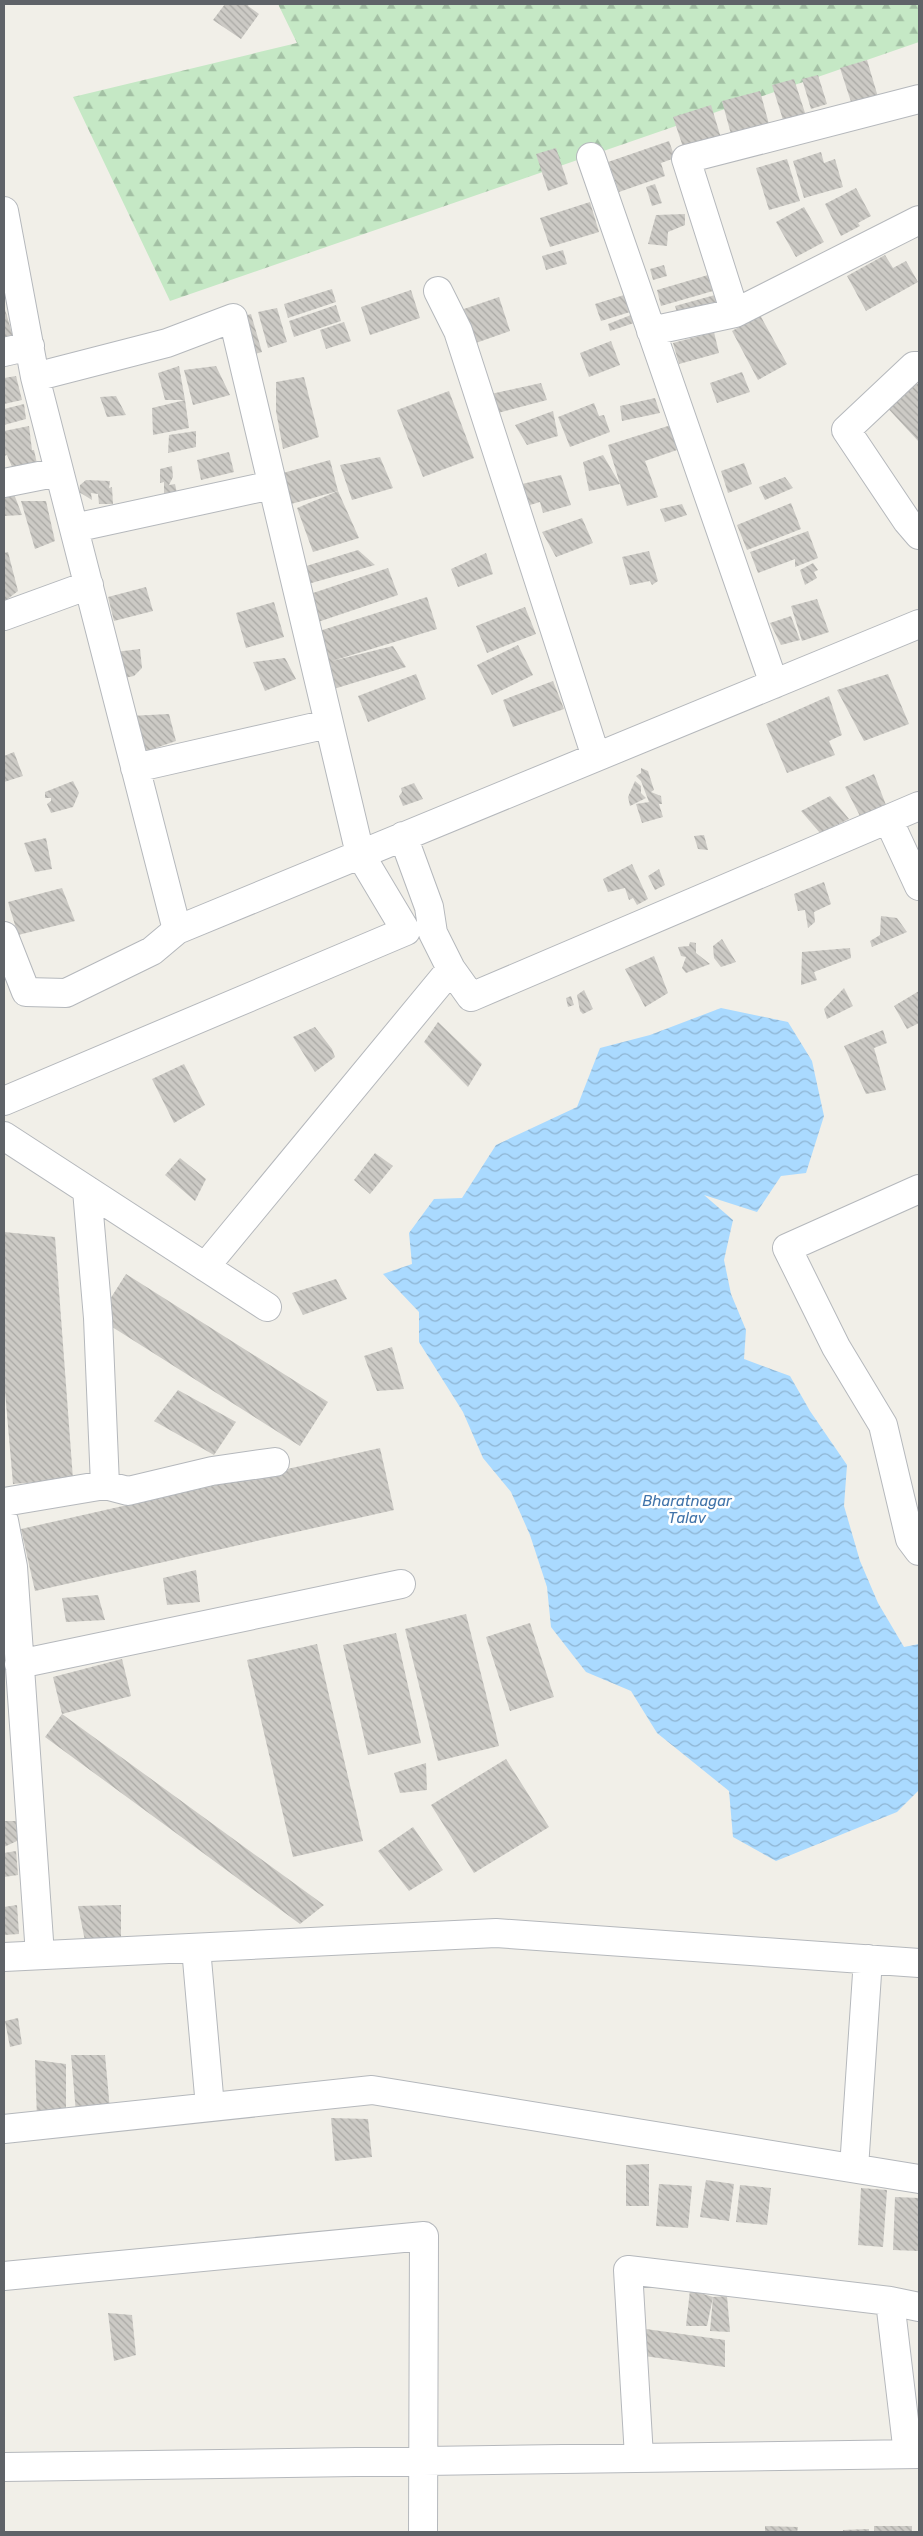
<svg xmlns="http://www.w3.org/2000/svg" width="923" height="2536" viewBox="0 0 923 2536" font-family="Rubik,sans-serif">
	<style>
		.forest { fill: url(#forest-firs) }
		.water { fill: url(#water-waves) }
		.building { fill: url(#building-back-hatch) }
		.lines { fill: none; stroke-linecap: round; stroke-linejoin: round }
		.minor-casing { stroke: #b5b8bc; stroke-width: 30 }
		.minor { stroke: #fff; stroke-width: 28 }
		.labels { text-anchor: middle; stroke-width: 5; stroke-linejoin: round; paint-order: stroke }
		.water-label { font-size: 15px; font-style: italic; fill: #4174aa; stroke: #fff }
	</style>
	<defs>
		<pattern id="forest-firs" width="22" height="20" patternUnits="userSpaceOnUse" patternTransform="scale(1.25)"><rect width="22" height="20" fill="#c5e8c5"/><path d="M5 1l3.5 6h-7zM16 11l3.5 6h-7z" fill="#a3c0a4"/></pattern>
		<pattern id="water-waves" width="16" height="10" patternUnits="userSpaceOnUse" patternTransform="scale(1.25)"><rect width="16" height="10" fill="#aadaff"/><path d="M0 5q4-4 8 0t8 0" fill="none" stroke="#8eb4d2"/></pattern>
		<pattern id="building-back-hatch" width="6" height="6" patternUnits="userSpaceOnUse" patternTransform="scale(1.25)"><rect width="6" height="6" fill="#cccac5"/><path d="M-1 5l2 2M0 0l6 6M5-1l2 2" fill="none" stroke="#a9a8a4"/></pattern>
	</defs>
	<rect width="100%" height="100%" fill="#f1efe8"/>
	<path class="forest" d="M278,4h641v38l-749,259 -97,-204 224,-54z"/>
	<path class="water" d="M721,1008l67,14 24,39 12,55 -18,57 -25,3 -24,36 -53,-17 29,25 -9,40 7,34 15,36 -2,29 46,17 20,35 37,54 -3,41 16,55 18,42 26,44 15,-3v146l-22,22 -121,49 -43,-24 -4,-46 -72,-58 -26,-42 -45,-19 -35,-45 -4,-40 -17,-52 -19,-43 -28,-34 -20,-46 -44,-70v-30l-36,-38 29,-10 -3,-31 25,-34 28,-1 34,-53 81,-38 23,-59 50,-13z"/>
	<path class="building" d="M225,4h24l-1,2 11,8 -18,25 -28,-19z
		M867,60l11,37 -26,8 -12,-37z
		M818,75l9,29 -16,5 -9,-30z
		M794,79l12,37 -22,7 -12,-38z
		M760,91l10,37 -38,10 -10,-37z
		M711,105l10,33 -37,12 -11,-33z
		M669,141l6,17 -14,5 4,13 -46,16 -11,-30z
		M556,148l12,36 -20,7 -12,-37z
		M821,152l3,11 11,-4 8,28 -39,11 -11,-37z
		M787,159l13,42 -31,9 -13,-42z
		M655,184l7,19 -10,3 -6,-19z
		M856,188l15,28 -13,7 2,3 -19,10 -16,-32z
		M590,202l9,30 -49,15 -10,-29z
		M804,207l20,35 -28,15 -20,-35z
		M685,214v11l-17,7 -1,14 -19,-2 8,-29z
		M563,250l4,14 -21,6 -4,-14z
		M885,255l8,13 13,-7 12,21 -52,29 -19,-35z
		M664,265l3,11 -14,4 -3,-11z
		M708,275l5,16 -52,15 -4,-16z
		M332,289l4,13 -48,16 -4,-14z
		M411,290l9,28 -50,17 -9,-28z
		M624,295l6,17 -29,9 -6,-17z
		M715,295l4,13 -40,11 -4,-13z
		M499,297l11,34 -37,13 -12,-34z
		M336,305l5,16 -47,16 -5,-16z
		M4,306l10,34 -10,2z
		M277,308l10,34 -19,6 -10,-36z
		M251,314l11,38 -11,3 -11,-38z
		M631,315l3,8 -24,8 -2,-7z
		M760,315l27,49 -29,16 -26,-49z
		M344,322l7,19 -25,8 -6,-19z
		M714,332l5,21 -40,11 -6,-21z
		M611,341l9,24 -31,12 -9,-24z
		M179,366l6,34h-20l-7,-27z
		M216,366l14,29 -37,10 -9,-35z
		M742,372l8,20 -33,11 -7,-20z
		M16,376l6,24 -18,4v-26z
		M304,377l15,60 -36,12 -7,-38v-29z
		M541,383l6,17 -53,14 -3,-20z
		M919,383v59l-36,-39z
		M449,391l25,67 -51,19 -26,-67z
		M116,396l10,19 -19,2 -7,-20z
		M655,398l5,15 -38,8 -2,-15z
		M185,400l4,28 -36,7 -1,-27z
		M594,403l5,13 5,-1 6,17 -40,15 -12,-30z
		M24,404l2,15 -22,6v-16z
		M553,411l5,25 -31,9 -12,-20z
		M671,425l6,25 -32,11 13,36 -31,9 -7,-22 -31,7 -6,-29 20,-7 17,29 -12,-39z
		M29,426l3,24h2l4,18 -23,6 -8,-19 -3,1v-25z
		M196,431v16l-28,6 1,-18z
		M229,452l5,20 -33,8 -4,-20z
		M380,457l13,31 -41,12 -12,-35z
		M330,460l8,31 -47,13 -8,-31z
		M744,463l8,21 -24,9 -7,-22z
		M172,466l1,11 -4,8 6,-1 3,14 -14,1v-17l-4,1v-14z
		M561,475l10,30 -28,8 -3,-11 -10,3 -8,-21z
		M785,477l8,11 -28,12 -6,-13z
		M86,480l24,1 -1,7 3,-1 1,17h-14l-1,-10 -7,-1 1,7 -13,-8 1,-7z
		M338,491l21,47 -46,14 -16,-44z
		M14,494l8,21 -18,1v-21z
		M21,501h25l9,40 -20,8z
		M791,503l10,26 -54,21 -10,-25z
		M682,504l5,11 -22,7 -5,-13z
		M582,518l11,25 -37,14 -14,-25z
		M808,531l10,27 -23,9v-8l-37,14 -8,-21z
		M358,550l17,15 -67,19 -5,-17z
		M649,551l9,30 -6,4 -2,-4 -20,4 -8,-28z
		M8,552l10,39 -13,10 -1,-48z
		M486,553l7,21 -35,13 -7,-18z
		M813,563l5,7 -4,2 3,6 -12,7 -5,-15z
		M388,568l10,27 -83,28 -17,-25z
		M146,587l7,24 -39,10 -6,-24z
		M427,597l10,32 -105,32 61,-15 13,21 -79,24 -14,-58z
		M817,599l12,33 -27,9 -11,-35z
		M274,602l10,35 -38,11 -10,-35z
		M525,607l11,27 -49,19 -11,-27z
		M791,616l9,24 -19,5 -11,-22z
		M518,645l15,30 -41,20 -15,-30z
		M140,649l2,19 -8,8 -15,3 -4,-27z
		M285,658l11,21 -31,12 -12,-29z
		M416,674l10,25 -58,23 -10,-26z
		M888,674l21,50 -45,17 -27,-51z
		M553,681l11,28 -51,18 -10,-27z
		M829,696l13,39 -13,6 6,14 -48,18 -21,-49z
		M169,714l7,27 -44,15 -3,-40z
		M14,752l9,24 -19,6v-26z
		M641,768l7,3 6,19 -3,2 10,4 1,8h-3l4,13 -21,6 -6,-19 13,-2 -8,-21 -5,-5 5,-3z
		M874,774l12,31 -26,11 -15,-29z
		M73,781l6,12 -6,14 -22,6 -4,-9 4,-3v-3h-6v-6z
		M635,781l6,5v7l5,5 -16,8 -2,-9z
		M414,783l9,16 -20,7 -4,-10 3,-4 -1,-4z
		M830,796l19,23 -29,14 -19,-22z
		M704,835l4,15 -10,-1 -4,-13z
		M46,838l6,31 -17,3 -11,-29z
		M632,864l16,35 -11,6 -4,-7 -4,2 -4,-12 -17,4 -5,-13z
		M659,869l6,16 -10,5 -7,-14z
		M824,882l7,22 -17,8 1,10 -7,6 -3,-18 -7,1 -4,-17z
		M62,888l13,33 -57,14 -10,-33z
		M881,916l16,2 10,14 -35,15 -2,-6 10,-6z
		M722,939l14,23 -15,5 -7,-9 -1,-12z
		M690,942l6,1v10l14,11 -24,9 -4,-5 4,-11 -5,-1 -3,-9 11,-1z
		M850,948l1,10 -37,14 3,8 -16,5 1,-33z
		M654,956l14,37 -23,14 -20,-38z
		M844,988l9,18 -26,13 -3,-10z
		M584,990l9,19 -10,5 -3,-3 -3,-16z
		M919,991v32l-12,6 -13,-23z
		M571,996l3,9 -6,2 -2,-9z
		M438,1022l44,42 -14,23 -44,-45z
		M315,1027l17,22 3,8 -20,15 -22,-35z
		M883,1030l4,13 -13,5 12,42 -20,4 -22,-48z
		M184,1064l21,41 -31,18 -22,-44z
		M375,1153l18,13 -23,28 -16,-14z
		M180,1158l26,21 -11,22 -30,-26z
		M4,1232l51,5 18,242 -60,5 -9,-104z
		M126,1274l202,128 -28,44 -202,-128z
		M336,1279l11,20 -44,16 -11,-22z
		M392,1347l12,42 -27,2 -13,-35z
		M178,1390l58,32 -22,33 -60,-34z
		M380,1448l14,62 -359,81 -14,-62z
		M196,1570l4,32 -33,3 -4,-27z
		M98,1595l7,25 -39,2 -4,-24z
		M466,1614l33,132 -61,15 -33,-132z
		M530,1623l24,74 -44,14 -24,-74z
		M396,1633l25,110 -53,12 -25,-110z
		M317,1644l46,197 -70,16 -46,-197z
		M122,1659l9,37 -69,18 262,191 -24,19 -255,-187 17,-23 -9,-37z
		M506,1759l43,68 -75,46 -43,-68z
		M426,1763l1,27 -27,3 -6,-20z
		M4,1821h15l-2,20 -13,6z
		M413,1827l30,43 -34,21 -31,-40z
		M16,1851l2,24 -14,2v-24z
		M17,1905l2,29 -15,1v-28z
		M121,1905v34l-36,2 -7,-35z
		M18,2018l4,26 -12,3 -5,-26z
		M71,2055h34l5,55 -34,3z
		M35,2060l31,4v51l-29,4z
		M331,2118l37,1 4,38 -37,4z
		M649,2164v42h-23v-41z
		M706,2180l28,4 -5,37 -29,-4z
		M659,2184l33,2 -4,42 -32,-2z
		M740,2185l31,3 -4,37 -31,-3z
		M861,2188l26,2 -4,57 -25,-2z
		M895,2197l24,1v53l-26,-1z
		M690,2290l23,7 14,-1 3,36 -20,-1 3,-34 -6,29h-21z
		M108,2313l24,2 4,40 -22,6z
		M646,2329l79,11v27l-81,-11z
		M765,2526l33,1 -1,5h-32z
		M874,2526h38v6h-38z
		M869,2529v3h-26v-2z"/>
	<g class="lines">
		<defs>
			<path id="minor" d="M919,99l-233,60 49,154 184,-93
				M591,157l183,527
				M4,211l31,166
				M438,291l20,40 138,426
				M651,331l84,-18
				M4,352l26,-6
				M919,366h-5l-68,64 61,91 12,14
				M4,483l55,-11
				M74,528l198,-43
				M4,616l85,-31
				M135,768l193,-44
				M888,819l31,67
				M403,836l26,71 4,26 18,36
				M4,936l22,56 40,1 86,-42 25,-21 742,-306
				M4,1101l402,-170 -46,-77 -127,-536 -66,25 -132,34 142,553
				M4,1136l263,171
				M919,1189l-132,59 49,99 47,78 27,114 9,12
				M87,1190l11,128 7,167
				M205,1267l246,-298 20,28 448,-191
				M4,1502l101,-17 23,6 84,-20 63,-9
				M4,1521l9,46 27,388
				M19,1664l382,-80
				M196,1948l14,159
				M4,1957l492,-24 423,30
				M4,2129l368,-39 547,89
				M854,2168l14,-209
				M4,2276l420,-40 -1,296
				M890,2301l29,6
				M639,2457l-11,-187 262,31 18,153
				M4,2467l915,-13"/>
		</defs>
		<use href="#minor" class="minor-casing"/>
		<use href="#minor" class="minor"/>
	</g>
	<g class="labels">
		<g class="water-label">
			<text x="687" y="1506">Bharatnagar<tspan x="687" dy="17">Talav</tspan></text>
		</g>
	</g>
	<rect width="923" height="2536" fill="none" stroke="#5f6368" stroke-width="10"/>
</svg>
